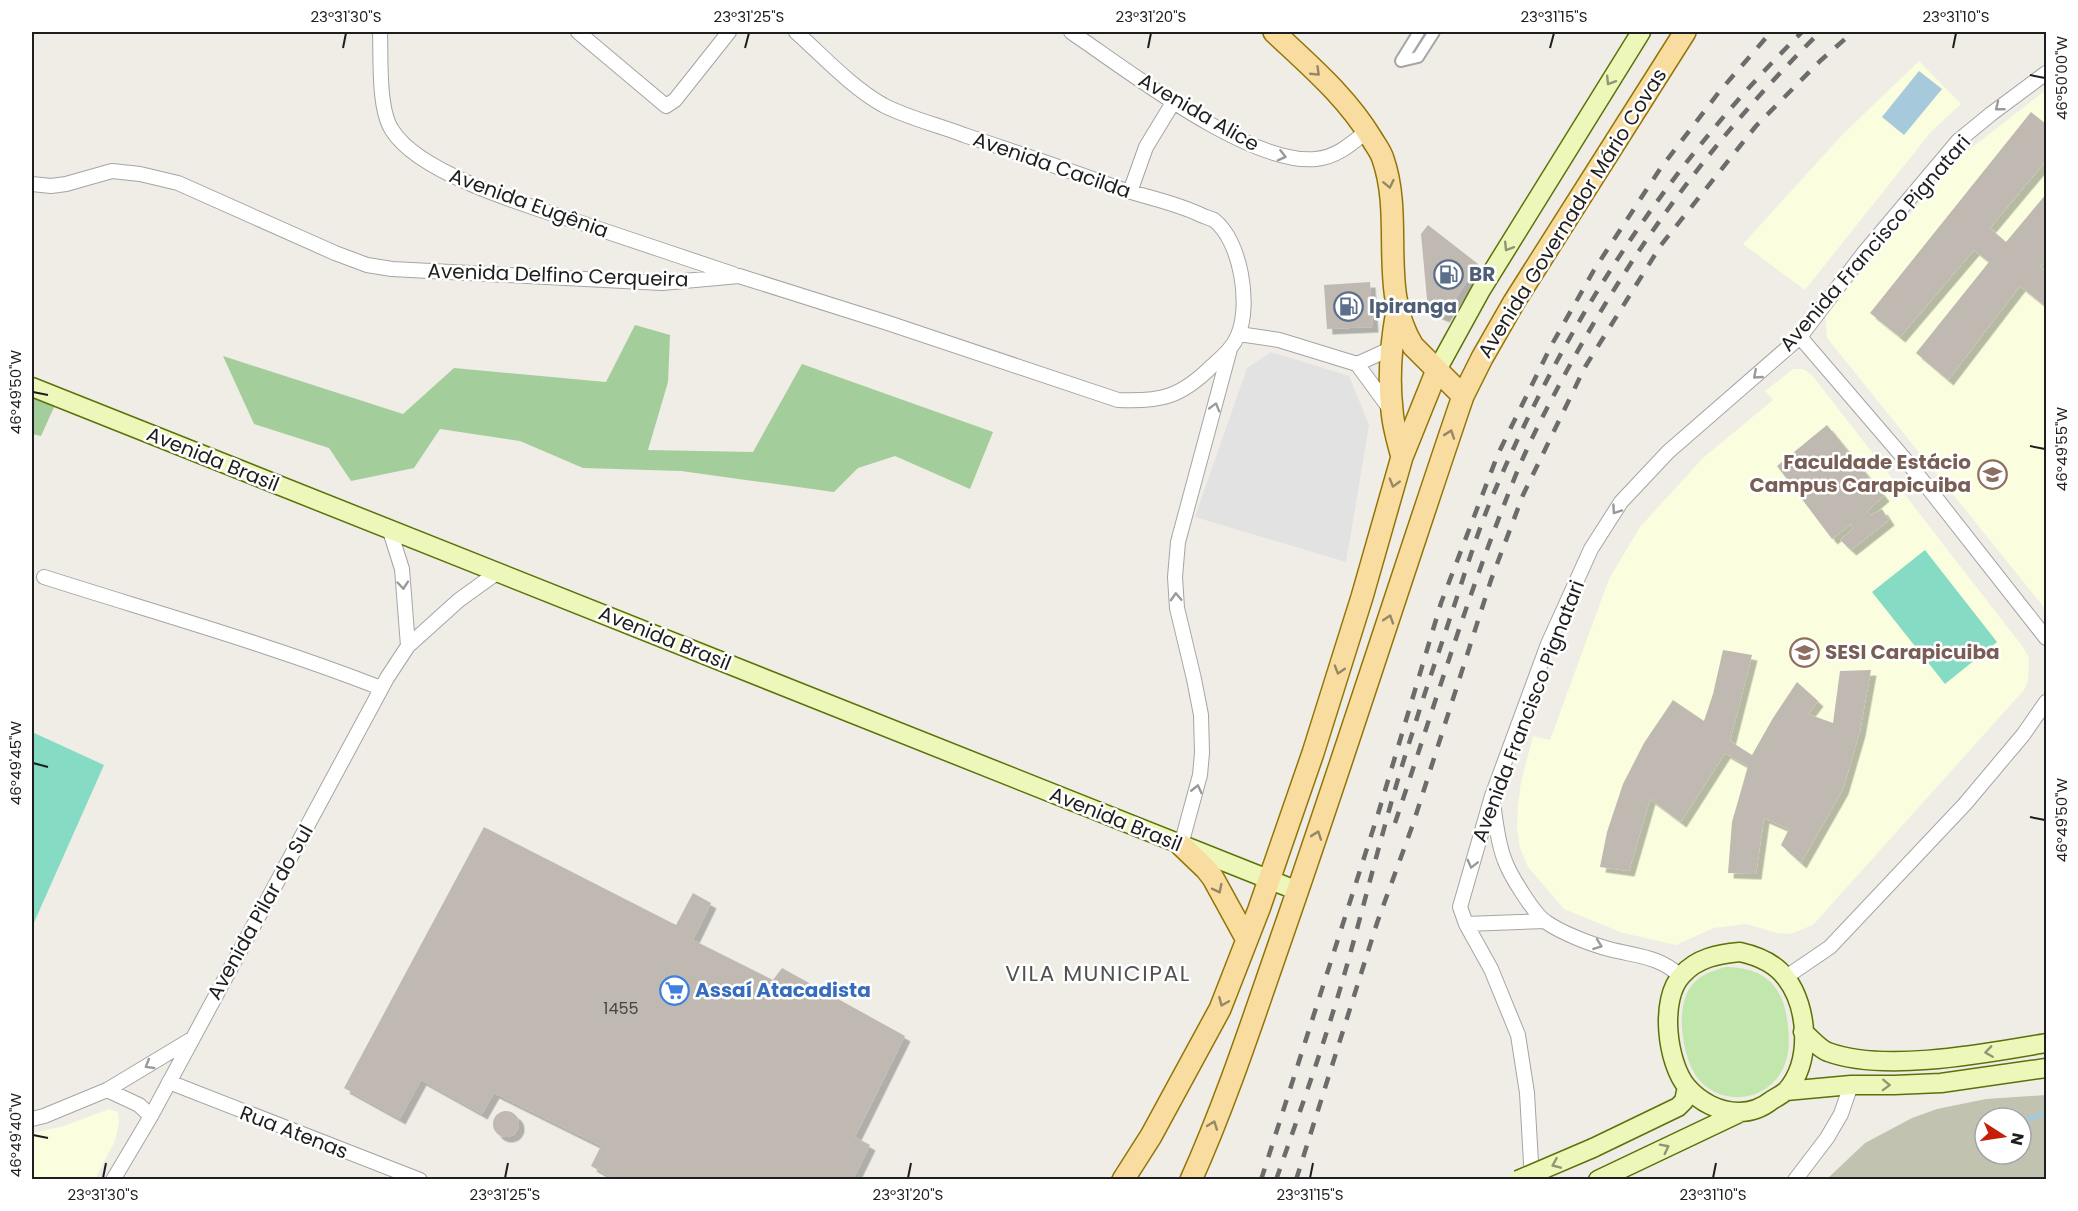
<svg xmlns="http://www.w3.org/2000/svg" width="2078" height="1211" viewBox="0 0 2078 1211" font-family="Poppins,sans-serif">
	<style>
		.education { fill: #fafede }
		.construction { fill: #c1c3b0; fill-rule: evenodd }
		.grass { fill: #c2e7ac }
		.forest { fill: #a3cd9b }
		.pitch { fill: #85dbc4 }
		.parking { fill: #e2e2e2 }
		.water { fill: #a6c9db }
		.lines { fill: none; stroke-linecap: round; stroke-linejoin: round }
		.stream { stroke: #a6c9db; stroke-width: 5 }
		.building { fill: #bfb9b1; filter: url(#shadow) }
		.pedestrian-casing { stroke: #a5a5a5; stroke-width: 14 }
		.minor-casing { stroke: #a5a5a5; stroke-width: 16 }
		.secondary-casing { stroke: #5a7208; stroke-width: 21 }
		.primary-casing { stroke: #937505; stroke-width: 24 }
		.pedestrian { stroke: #fff; stroke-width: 10 }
		.minor { stroke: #fff; stroke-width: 14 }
		.secondary { stroke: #edf7ba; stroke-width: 18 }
		.primary { stroke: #f9dda0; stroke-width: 21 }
		.rail { stroke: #6c6c6c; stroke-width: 4.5; stroke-dasharray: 12 12; stroke-linecap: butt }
		.secondary-bridge-casing { stroke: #5a7208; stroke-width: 21; stroke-linecap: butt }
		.secondary-bridge { stroke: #edf7ba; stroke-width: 18 }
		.oneway { stroke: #968766 }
		.oneway2 { stroke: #909574 }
		.oneway3 { stroke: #9a9a9a }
		.ticks { fill: none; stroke: #1e1e1e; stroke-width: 2 }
		.labels { text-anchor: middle; stroke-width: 5; stroke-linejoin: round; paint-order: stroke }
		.number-label { font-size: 16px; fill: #464543 }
		.street-label { font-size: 20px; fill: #1e1e1e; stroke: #fff }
		.service-label { font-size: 20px; font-weight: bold; fill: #4e5e75; stroke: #fff; text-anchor: start }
		.education-label { font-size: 20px; font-weight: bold; fill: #785e54; stroke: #fff; text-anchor: end }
		.shop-label { font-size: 20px; font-weight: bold; fill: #366cbe; stroke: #fff; text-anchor: start }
		.quarter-label { font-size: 22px; letter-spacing: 1.5px; fill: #515151; stroke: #fff }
		.neatline { fill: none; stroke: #1e1e1e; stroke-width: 2 }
		.ticks-label { font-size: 15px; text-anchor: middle; fill: #1e1e1e }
	</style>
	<defs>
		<filter id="shadow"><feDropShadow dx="5.5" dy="5.5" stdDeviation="0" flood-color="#0004"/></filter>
	</defs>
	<rect width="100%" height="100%" fill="#efede5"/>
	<path class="education" d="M1919,61l42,43 -31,29 -125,157 -62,-46 99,-109z
		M2046,90v520l-219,-272 -2,-23 132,-156z
		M1793,369h10l9,6 211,272 6,11 -1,23 -4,9 -211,235 -23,9 -13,-1 -31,-9 -32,4 -38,17 -53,-12 -59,-24 -36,-42 -8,-19 -3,-21 1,-22 3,-23 12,-46 17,4 59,-161 31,-52 63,-69 70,-58 -8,-9z
		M109,1109l9,3 1,11 -4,18 -20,38h-63v-46l32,-7z"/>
	<path class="construction" d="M2046,1095v84h-219l38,-36 47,-25 25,-9 49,-10zM1985,1118h36v36h-36z"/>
	<path class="grass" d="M1725,967c36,0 57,16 62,52 4,25 3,50 -18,67 -22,18 -56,14 -73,-10 -14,-22 -22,-71 -3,-92 8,-10 20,-13 32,-17z"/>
	<path class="forest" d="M635,325l35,10 -2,47 -20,68 105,2 49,-88 191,68 -23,57 -75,-33 -37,12 -24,24 -153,-21 -98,-3 -63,-27 -80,-12 -26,39 -63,13 -22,-33 -75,-24 -31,-68 180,58 51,-46 152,14z
		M32,395l23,10 -14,31 -9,-2z"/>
	<path class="pitch" d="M1925,550l72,92 -52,42 -73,-92z
		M32,732l72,33 -72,162z"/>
	<path class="parking" d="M1271,352l78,24 20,49 -23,137 -151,-45 52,-149z"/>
	<path class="water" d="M1919,71l23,18 -38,46 -22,-18z"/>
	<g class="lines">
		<path class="stream" d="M2021,1122l25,-9
			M1981,1135l4,-1"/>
	</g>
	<path class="building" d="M2031,112l15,12v37l-56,67 16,14 40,-48v65l-6,8 6,5v35l-26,-21 -72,94 -32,-27 73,-91 -15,-12 -74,87 -30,-24z
		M1428,225l50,39 -34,53 -16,-7 -7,-76z
		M1370,282l3,45 -46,2 -3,-44z
		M1827,425l57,71 -17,15 4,4 11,-6 7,11 -38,30 -11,-10 13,-11 -2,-5 -19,15 -55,-73z
		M1723,650l29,5 -22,86 22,14 21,-37 24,-36 21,19 -10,13 25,9 7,-52 31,-1 -11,61 -17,58 -42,74 -20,-18 8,-16 -25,-11 -8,56 -28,-1 4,-51 16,-56 -23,-13 -44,69 -31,-23 -21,72 -29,-4 7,-35 16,-48 21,-41 29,-43 31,21 9,-27z
		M484,827l192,98 17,-32 18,10 -18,37 80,40 9,-12 123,68 -50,101 15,8 -17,35h-237l-25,-14 10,-20 -107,-53 -12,21 -61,-34 -21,39 -56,-31z
		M493 1124a13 13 0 1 1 26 0a13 13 0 1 1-26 0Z"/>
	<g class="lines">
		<defs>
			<path id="pedestrian" d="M1401,61l17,-4 16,-25
				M1401,61l18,-29"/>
			<path id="minor" d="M380,32c1,25 -2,77 12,98 28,46 147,79 198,96 48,16 95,32 143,48
				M578,32l88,74 9,-6 54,-68
				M1071,32c55,37 179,134 245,127 21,-2 35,-15 51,-28
				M32,184l19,2 15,-2 46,-13 28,3 38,9 157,70 32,12 25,4 270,14 77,-7 149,47 230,77c43,2 63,-3 94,-34 10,-9 21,-18 26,-31 13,-30 3,-94 -24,-115 -4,-2 -9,-3 -13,-5 -27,-13 -57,-18 -86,-28 -50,-18 -100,-35 -151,-52 -26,-10 -56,-17 -81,-30 -33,-19 -59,-48 -87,-73
				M1130,192l16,-45 28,-46
				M1239,334l40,6 78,24 33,45
				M1800,337l114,133 132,168
				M1357,364l33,-15
				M389,528l13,41 6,77
				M44,577c113,36 227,68 337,111
				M1492,798c4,21 5,44 13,63 5,14 29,53 41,61 16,11 44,22 63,27 26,7 51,7 71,27
				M1181,845l19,-70 2,-22 -1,-38 -7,-36 -17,-71 -2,-31 3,-35 52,-193
				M1466,924l79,-3
				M1786,977l44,-30 135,-143 58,-69 23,-33
				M169,1082l251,98
				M107,1090l32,15 12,11
				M32,1119l12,-3 63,-26 83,-50
				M113,1180l38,-64 236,-438 21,-32 51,-46 39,-28
				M1532,1180l-5,-87 -9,-58 -27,-66 -25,-45 -6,-17 32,-111 56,-152 43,-95 30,-47 47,-50 132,-115 63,-83 95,-113 33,-27 55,-41
				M1795,1180l32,-42 14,-24 10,-29"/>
			<path id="secondary" d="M1437,370l44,-80 160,-258
				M32,387l1266,504
				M1740,952c18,4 35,11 46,26 22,29 26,83 1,112 -4,4 -10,7 -15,10 -10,8 -20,12 -33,12 -20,0 -39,-10 -52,-25 -20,-24 -28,-88 -5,-112 15,-17 36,-21 58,-23z
				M1803,1032c8,6 16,17 25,20 57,21 159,1 218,-9
				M1786,1091l65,-6h43l47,-2 105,-15
				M1593,1148l85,-41 6,-6 3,-14
				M1598,1180l141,-67"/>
			<path id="primary" d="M1274,32c35,33 73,65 98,107 4,7 9,13 11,20 21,60 -5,131 30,187l50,50
				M1397,311c-6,33 -9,65 -5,99 1,16 6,32 10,47
				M1181,845l25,24 7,9 34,62
				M1123,1180l28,-44 69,-127 39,-100 54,-156 49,-156 40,-140 35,-87
				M1191,1180c36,-80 63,-164 92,-247 62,-178 119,-358 180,-537l19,-38 32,-56 171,-270"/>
		</defs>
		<use href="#pedestrian" class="pedestrian-casing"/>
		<use href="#minor" class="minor-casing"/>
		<use href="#secondary" class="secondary-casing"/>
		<use href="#primary" class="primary-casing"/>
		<use href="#pedestrian" class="pedestrian"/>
		<use href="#minor" class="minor"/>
		<use href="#secondary" class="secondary"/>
		<use href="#primary" class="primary"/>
		<path class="rail" d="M1395,823c38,-113 73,-229 118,-341 16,-41 37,-80 58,-119 69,-125 148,-231 249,-331
			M1261,1180l117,-366 63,-211 57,-149 53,-108 43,-76 66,-101 59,-77 52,-60
			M1276,1180c24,-69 49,-138 69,-208 23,-80 42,-162 68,-241 11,-37 24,-73 36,-110 15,-44 28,-90 47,-133 72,-170 175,-326 306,-456
			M1296,1180l81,-257 36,-99 78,-244 32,-85 62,-128 76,-122 95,-119 64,-65 33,-29"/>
		<defs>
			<path id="secondary-bridge" d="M1518,1180l75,-32"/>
		</defs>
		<use href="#secondary-bridge" class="secondary-bridge-casing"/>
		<use href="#secondary-bridge" class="secondary-bridge"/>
	</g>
	<defs><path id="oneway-chevron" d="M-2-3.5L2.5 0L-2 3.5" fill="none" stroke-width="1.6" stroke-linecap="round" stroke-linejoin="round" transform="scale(1.5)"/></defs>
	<g class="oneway">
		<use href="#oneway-chevron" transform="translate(1316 72) rotate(44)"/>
		<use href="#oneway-chevron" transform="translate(1389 184) rotate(78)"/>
		<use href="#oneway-chevron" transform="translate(1450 434) rotate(-71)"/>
		<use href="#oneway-chevron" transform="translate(1394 483) rotate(106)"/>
		<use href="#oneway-chevron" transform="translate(1389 619) rotate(-72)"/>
		<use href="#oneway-chevron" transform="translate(1339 670) rotate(107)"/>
		<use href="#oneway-chevron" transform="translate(1317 835) rotate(-71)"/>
		<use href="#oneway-chevron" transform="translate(1218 889) rotate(63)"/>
		<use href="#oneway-chevron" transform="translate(1223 1002) rotate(113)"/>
		<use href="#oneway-chevron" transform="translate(1213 1125) rotate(-70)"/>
	</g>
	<g class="oneway2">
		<use href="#oneway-chevron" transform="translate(1610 81) rotate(122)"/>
		<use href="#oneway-chevron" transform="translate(1508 247) rotate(122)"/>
		<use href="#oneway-chevron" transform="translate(1989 1052) rotate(172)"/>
		<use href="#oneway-chevron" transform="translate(1886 1085) rotate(2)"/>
		<use href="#oneway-chevron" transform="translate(1665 1148) rotate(-27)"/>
		<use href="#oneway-chevron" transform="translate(1556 1164) rotate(157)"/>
	</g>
	<g class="oneway3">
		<use href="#oneway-chevron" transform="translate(1999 107) rotate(142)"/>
		<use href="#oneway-chevron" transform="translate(1282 156) rotate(14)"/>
		<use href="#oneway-chevron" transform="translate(1757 375) rotate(139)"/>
		<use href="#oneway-chevron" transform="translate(1215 407) rotate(-74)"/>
		<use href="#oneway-chevron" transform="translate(1616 510) rotate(124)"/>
		<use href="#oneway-chevron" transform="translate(403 585) rotate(85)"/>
		<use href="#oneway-chevron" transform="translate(1176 597) rotate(-93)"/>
		<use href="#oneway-chevron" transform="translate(1197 789) rotate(-77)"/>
		<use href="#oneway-chevron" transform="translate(1472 864) rotate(104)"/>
		<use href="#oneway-chevron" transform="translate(1598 945) rotate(20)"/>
		<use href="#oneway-chevron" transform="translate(149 1065) rotate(149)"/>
	</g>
	<path class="ticks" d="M343,48l3,-15M745,48l4,-15M1148,48l3,-15M1550,48l4,-15M1953,48l3,-15M2030,75l15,3M33,392l15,3M2030,446l15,3M33,763l15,4M2030,817l15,3M33,1135l15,3M103,1178l3,-15M505,1178l3,-15M908,1178l3,-15M1310,1178l3,-15M1713,1178l3,-15"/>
	<defs>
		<symbol id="fuel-ring" viewBox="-11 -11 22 22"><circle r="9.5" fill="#fff" stroke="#5c6f8a" stroke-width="1.5"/><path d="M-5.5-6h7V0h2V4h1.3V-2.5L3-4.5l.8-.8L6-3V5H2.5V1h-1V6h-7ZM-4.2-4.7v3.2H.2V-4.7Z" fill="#5c6f8a"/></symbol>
		<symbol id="university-ring" viewBox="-11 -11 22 22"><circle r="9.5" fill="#fff" stroke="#8d6e63" stroke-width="1.5"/><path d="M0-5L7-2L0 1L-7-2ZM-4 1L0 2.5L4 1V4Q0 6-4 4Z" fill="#8d6e63"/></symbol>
		<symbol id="supermarket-ring" viewBox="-11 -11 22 22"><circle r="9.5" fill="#fff" stroke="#3f7fe0" stroke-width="1.5"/><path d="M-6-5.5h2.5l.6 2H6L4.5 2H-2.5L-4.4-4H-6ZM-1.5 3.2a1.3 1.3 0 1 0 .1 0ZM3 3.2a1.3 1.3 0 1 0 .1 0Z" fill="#3f7fe0"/></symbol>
	</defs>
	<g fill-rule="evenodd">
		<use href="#fuel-ring" x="1432" y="258" width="33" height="33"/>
		<use href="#fuel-ring" x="1332" y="290" width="33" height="33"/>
		<use href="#university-ring" x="1976" y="458" width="33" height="33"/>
		<use href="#university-ring" x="1788" y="636" width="33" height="33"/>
		<use href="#supermarket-ring" x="658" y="974" width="33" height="33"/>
	</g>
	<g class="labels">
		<g class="number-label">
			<text x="621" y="1014">1455</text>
		</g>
		<g class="street-label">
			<text transform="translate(1199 112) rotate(30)" y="7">Avenida Alice</text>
			<text transform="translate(1052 165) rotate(19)" y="7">Avenida Cacilda</text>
			<text transform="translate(529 203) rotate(20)" y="7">Avenida Eugênia</text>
			<text transform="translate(1572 213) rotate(-58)" y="7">Avenida Governador Mário Covas</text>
			<text transform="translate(1875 243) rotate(-49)" y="7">Avenida Francisco Pignatari</text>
			<text transform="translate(558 275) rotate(2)" y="7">Avenida Delfino Cerqueira</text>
			<text transform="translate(213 459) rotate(22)" y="7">Avenida Brasil</text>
			<text transform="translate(665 638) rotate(22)" y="7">Avenida Brasil</text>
			<text transform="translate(1528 711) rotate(-69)" y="7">Avenida Francisco Pignatari</text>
			<text transform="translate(1116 819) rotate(22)" y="7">Avenida Brasil</text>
			<text transform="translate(260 912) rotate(-61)" y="7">Avenida Pilar do Sul</text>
			<text transform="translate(294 1132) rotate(21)" y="7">Rua Atenas</text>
		</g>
		<g class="service-label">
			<text x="1469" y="281">BR</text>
			<text x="1369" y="313">Ipiranga</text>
		</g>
		<g class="education-label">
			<text x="1971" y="469">Faculdade Estácio<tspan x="1971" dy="23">Campus Carapicuiba</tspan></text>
			<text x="1825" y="659" text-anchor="start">SESI Carapicuiba</text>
		</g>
		<g class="shop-label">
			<text x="695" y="997">Assaí Atacadista</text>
		</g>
		<g class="quarter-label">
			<text x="1098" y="981">VILA MUNICIPAL</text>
		</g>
	</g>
	<rect width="2078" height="1211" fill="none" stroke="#ffffff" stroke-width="66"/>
	<g transform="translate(2003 1136) rotate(102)"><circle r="28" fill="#ffffff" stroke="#a5a5a5" stroke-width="1.5"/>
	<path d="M0-4.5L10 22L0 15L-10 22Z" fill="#c61d06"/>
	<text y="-9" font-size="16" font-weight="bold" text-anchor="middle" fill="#1e1e1e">N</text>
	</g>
	<rect x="33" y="33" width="2012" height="1145" class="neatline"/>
	<g class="ticks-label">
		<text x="346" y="22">23°31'30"S</text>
		<text x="749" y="22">23°31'25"S</text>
		<text x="1151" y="22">23°31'20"S</text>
		<text x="1554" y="22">23°31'15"S</text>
		<text x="1956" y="22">23°31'10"S</text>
		<text transform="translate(2062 78) rotate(-90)" y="5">46°50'00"W</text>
		<text transform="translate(16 392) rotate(-90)" y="5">46°49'50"W</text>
		<text transform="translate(2062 449) rotate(-90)" y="5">46°49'55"W</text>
		<text transform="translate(16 763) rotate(-90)" y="5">46°49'45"W</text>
		<text transform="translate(2062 820) rotate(-90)" y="5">46°49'50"W</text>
		<text transform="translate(16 1135) rotate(-90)" y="5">46°49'40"W</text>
		<text x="103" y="1200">23°31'30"S</text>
		<text x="505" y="1200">23°31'25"S</text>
		<text x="908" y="1200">23°31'20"S</text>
		<text x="1310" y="1200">23°31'15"S</text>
		<text x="1713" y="1200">23°31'10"S</text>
	</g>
</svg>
